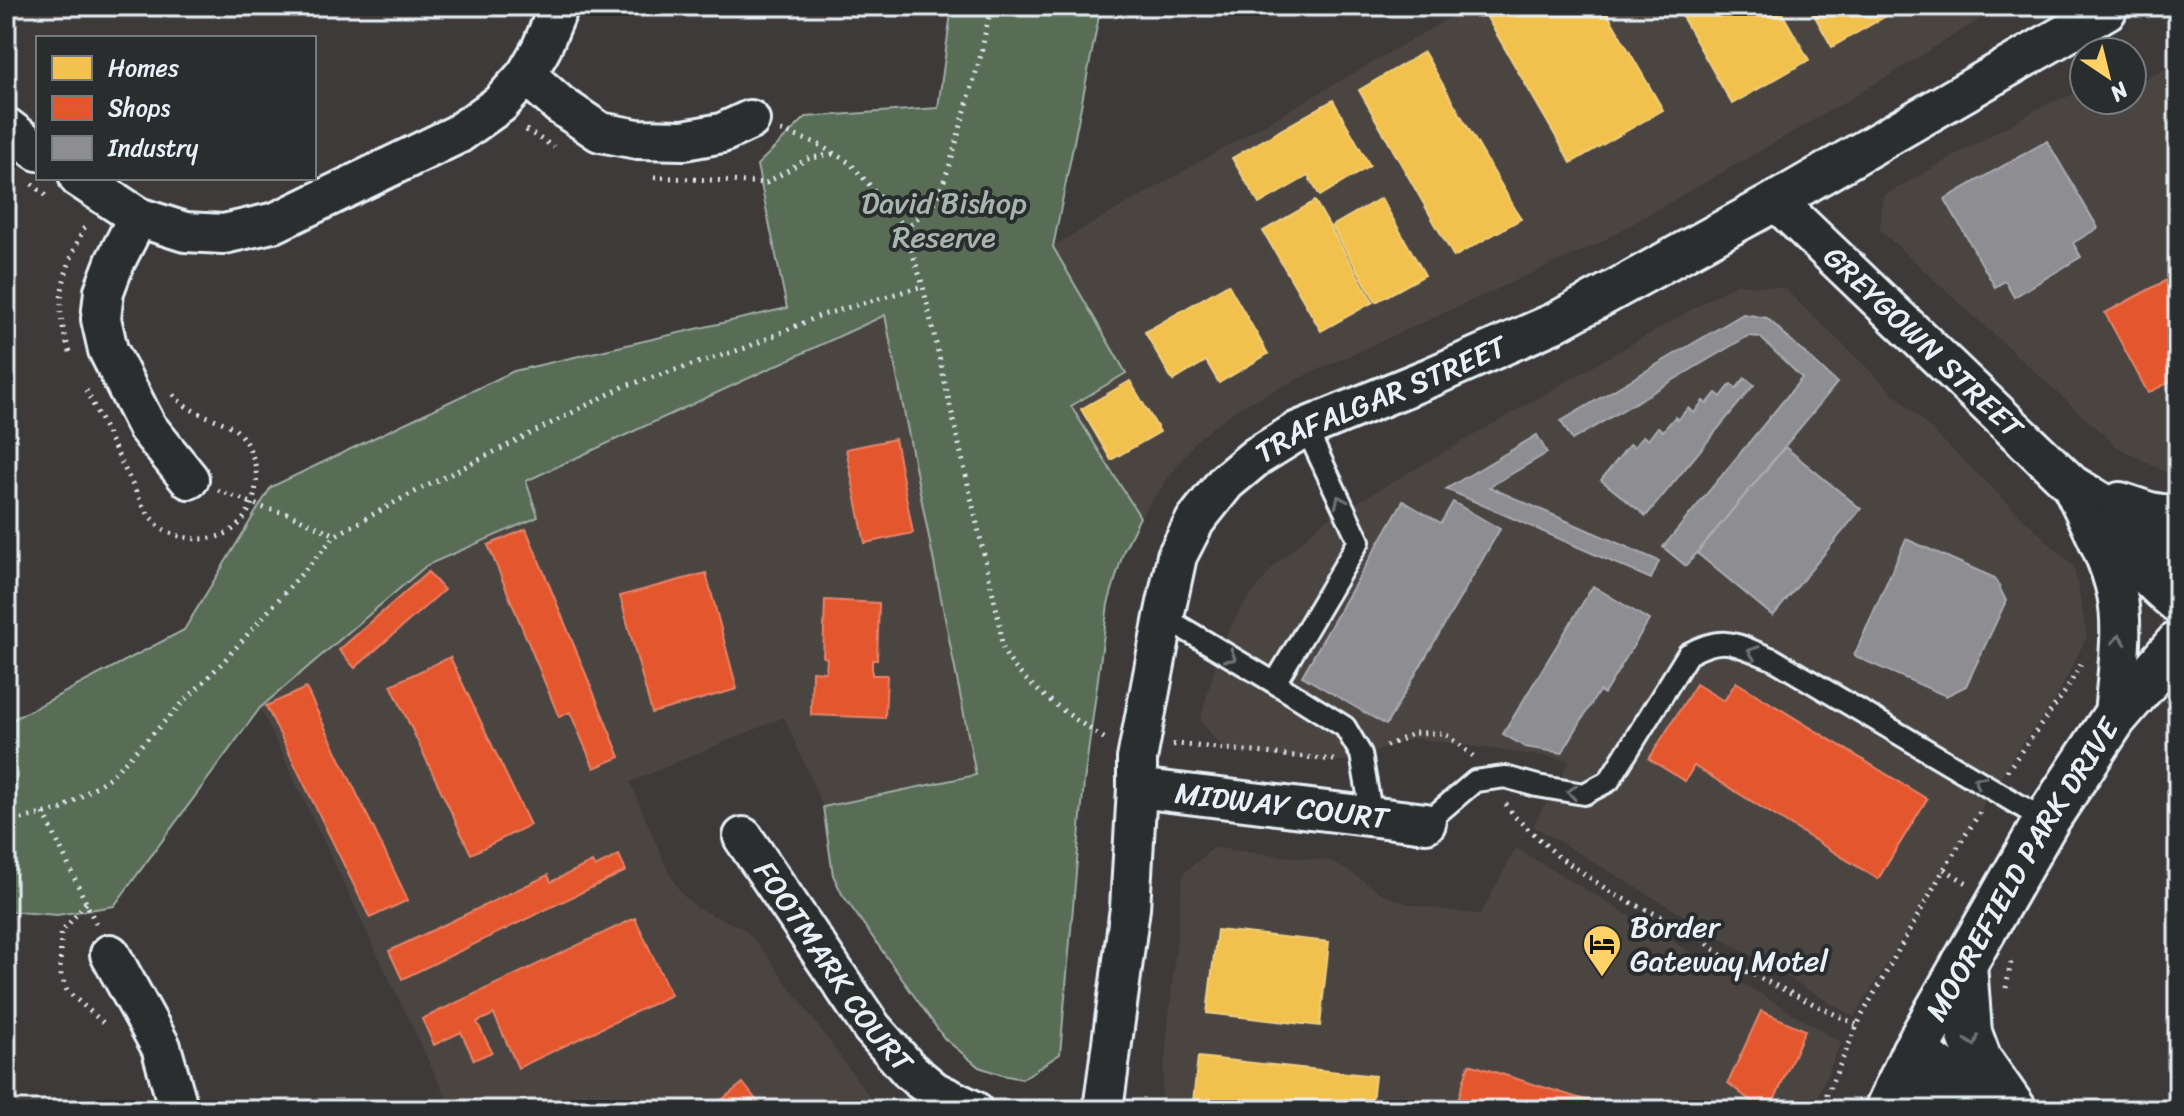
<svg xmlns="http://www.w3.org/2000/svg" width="2184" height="1116" viewBox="0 0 2184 1116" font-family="Sriracha,sans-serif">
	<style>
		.built { fill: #4c4443 }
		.green { fill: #586c56; stroke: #a0aea7; stroke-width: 2 }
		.homes { fill: #f2c14e; stroke: #efcf81; stroke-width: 2 }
		.shops { fill: #e4572e; stroke: #e5856b; stroke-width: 2 }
		.industry { fill: #8d8d92; stroke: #a8abb1; stroke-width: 2 }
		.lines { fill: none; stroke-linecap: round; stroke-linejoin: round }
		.lane-casing { stroke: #e8f1f8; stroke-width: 26 }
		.street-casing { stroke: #e8f1f8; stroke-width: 44 }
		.secondary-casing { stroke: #e8f1f8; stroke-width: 50 }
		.path { stroke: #e8f1f8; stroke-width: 5; stroke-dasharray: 2 6; stroke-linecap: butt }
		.lane { stroke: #2a2d2e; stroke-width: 20 }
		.street { stroke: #2a2d2e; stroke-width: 38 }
		.secondary { stroke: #2a2d2e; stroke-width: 44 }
		.oneway { stroke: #6c7275 }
		.labels { text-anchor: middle; stroke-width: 8; stroke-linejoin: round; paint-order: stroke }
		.park-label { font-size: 30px; fill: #a7b5af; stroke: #2a2d2e }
		.street-label { font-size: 30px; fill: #e8f1f8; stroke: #2a2d2e }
		.poi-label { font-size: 30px; fill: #e8f1f8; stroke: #2a2d2e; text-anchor: start }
	</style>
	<rect width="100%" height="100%" fill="#3e3a3a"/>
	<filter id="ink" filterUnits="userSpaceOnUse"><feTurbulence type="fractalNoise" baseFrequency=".0125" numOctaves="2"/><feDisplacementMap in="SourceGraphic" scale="16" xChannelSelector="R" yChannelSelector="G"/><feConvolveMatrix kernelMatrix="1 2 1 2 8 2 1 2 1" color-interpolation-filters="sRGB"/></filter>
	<g filter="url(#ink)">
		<path class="built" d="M1470,6h532l-155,95 -252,144 -287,129 -70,34 -42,32 -56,77 -70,-111 -18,-159z
			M2178,63v416l-61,-32 -237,-217 3,-34 162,-91 39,-15v10h48v-15z
			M1736,284l48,4 290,279 13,69 -33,67 -35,44 -165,270 -321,-191 37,-66 -157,-22 -60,22 -24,2 -103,-11 -26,-30 21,-76 20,-37 35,-44 47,-42z
			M885,315l91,460 -153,32 -39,-90 -154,65 38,89 13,22 16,15 45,20 17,17 120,165h-427l-192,-402 167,-143 110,-48 -11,-36z
			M1213,848l116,13 23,12 32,22 24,9 72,11 36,-67 325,194 -29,68h-652l23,-236z"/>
		<path class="green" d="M952,6h149l-48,241 73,126 -55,33 69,111 -16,33 -16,54 -24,178 -24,272 -38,25 -20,-4 -23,-8 -35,-29 -102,-144 -9,-19 -10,-68 153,-32 -91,-460 -359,166 12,36 -111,48 -167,143 -146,198 -57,9 -51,-4v-188l178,-93 87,-143 243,-116 273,-63 -30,-143 49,-48 132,-9z"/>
		<path class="homes" d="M1498,6h105l60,104 -92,53 -86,-149z
			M1676,6h102l31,54 -77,44z
			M1809,6h83l3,5 -63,36z
			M1424,52l97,167 -67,38 -95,-167z
			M1333,100l37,66 -50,30 -12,-20 -49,28 -27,-46z
			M1381,198l44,77 -49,27 -44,-76z
			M1315,201l58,101 -52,29 -58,-100z
			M1228,284l40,70 -49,29 -13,-22 -33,20 -28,-49z
			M1130,381l30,51 -49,28 -30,-51z
			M1217,930l112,12 -9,84 -113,-13z
			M1198,1057l177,19 -4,34h-179z"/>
		<path class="shops" d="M2178,274v104l-30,15 -43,-80z
			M895,439l18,94 -48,10 -19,-94z
			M526,529l94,228 -26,11 -24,-56 -11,5 -71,-172z
			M428,572l16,18 -89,78 -16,-18z
			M706,573l31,116 -85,24 -32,-117z
			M825,600l54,3 -2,57h-5v15h15l-2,43 -74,-3 1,-44 14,1 1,-14 -4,-1z
			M450,657l80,168 -59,29 -80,-169z
			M1736,682l191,117 -49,80 -184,-113 -9,15 -36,-22 47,-75 28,17z
			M306,688l102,212 -38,18 -104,-212z
			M619,855l7,16 -224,108 -13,-28 159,-76 3,7 41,-20 3,5z
			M635,918l36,77 -153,73 -24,-54 -17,8 15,30 -18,8 -13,-28 -27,13 -12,-26z
			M1761,1011l44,19 -35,80h-8l-34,-27z
			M1469,1064l148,46h-162z
			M743,1083l21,27h-55z"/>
		<path class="industry" d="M2047,141l51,87 -25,15 8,14 -67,40 -9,-16 -10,6 -50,-88z
			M1743,314l24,4 70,65 -151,183 -23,-19 139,-169 -42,-41 -12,-1 -176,104 -11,-19z
			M1745,378l9,7 -108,131 -45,-36 29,-36 4,3 9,-11 5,4 10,-13 5,4 12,-14 3,3 10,-12 6,5 9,-12 4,3 9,-11 5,4 10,-13 5,5z
			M1537,435l10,18 -58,34 170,74 -8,18 -205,-90z
			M1785,447l76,62 -88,107 -76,-63z
			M1403,501l38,22 12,-21 47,27 -114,196 -84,-49z
			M1906,539l89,39 11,23 -40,85 -20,10 -92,-40z
			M1593,586l56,34 -45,74 -5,-3 -37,62 -37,-6 -22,-13z"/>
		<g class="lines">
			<defs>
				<path id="lane" d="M1164,617l111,66 84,-142 -53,-113
					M1275,683l70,44 16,27 11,63
					M1426,823l49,-42 30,-4 32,9 47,8 25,-13 79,-127c38,-21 47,-9 85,5l273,162"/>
				<g id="street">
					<path d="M526,75l34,30 40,27 37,7 47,1 38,-7 28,-13"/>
					<path d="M6,127l32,24"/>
					<path d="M79,178l59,39 47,15 39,2 52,-12 182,-88 42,-30 26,-29 15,-26 18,-43"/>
					<path id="s1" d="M1776,201l296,284 67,40 39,30"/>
					<path d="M138,217l-23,45 -11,29 -3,28 7,31 39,77 42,52"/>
					<path d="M2072,485c16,35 37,71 45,109 8,38 -1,86 -3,124"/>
					<path d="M2120,502l30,10 28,5"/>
					<path d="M2106,528c21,28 45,54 72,76"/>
					<path id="s2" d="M1137,788l289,35"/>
					<path id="s3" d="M743,837l129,191 38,43 24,20 39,19"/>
					<path d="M110,954l51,93 18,63"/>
					<path id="s4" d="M1103,1110l27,-202 7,-120v-29l27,-142 13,-61 18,-35 31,-39 30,-25 42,-26 133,-54 123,-54 222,-122 331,-191"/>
				</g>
				<g id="secondary">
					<path d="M1964,964l5,69 10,27 35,50"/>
					<path d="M1914,1052l73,51 8,7"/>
					<path d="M1896,1090l41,20"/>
					<path id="s5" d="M1887,1110l27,-58 132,-231 68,-103 64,-74"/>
				</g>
			</defs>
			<use href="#lane" class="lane-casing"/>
			<use href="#street" class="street-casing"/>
			<use href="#secondary" class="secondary-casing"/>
			<path class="path" d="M6,24l10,-18
				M526,130l28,17
				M781,131l35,12 34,20 46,52 9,15 18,56 77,339c1,9 1,22 6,30 17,30 71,66 101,85
				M654,177l112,6 41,-24 26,-5
				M32,184l17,14
				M905,230l32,-30 13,-36 30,-106 11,-52
				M70,352c-19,-49 -6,-81 15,-126
				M86,390l57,116c6,9 11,17 20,23 18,11 47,14 66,3 24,-14 34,-52 23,-77 -4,-10 -13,-25 -22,-29 -21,-11 -44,-13 -58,-34
				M218,490l49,19 19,4 50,22
				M1173,745l4,-1 157,16
				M1386,746l29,-13h29l29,23
				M2007,771l60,-82 16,-29
				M1506,804l9,13 43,39 57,39 79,37 39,33 124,60
				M44,813l52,111
				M6,823l56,-14 48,-32 113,-115 113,-127 65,-36 224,-113 120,-38 77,-33 101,-29
				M1944,869l23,14
				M86,903l-25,30 -1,39 7,19 40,35
				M2006,988l5,-26
				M1820,1110l41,-93 83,-148 38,-60"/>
			<use href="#lane" class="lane"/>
			<use href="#street" class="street"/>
			<use href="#secondary" class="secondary"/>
		</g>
		<defs><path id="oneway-chevron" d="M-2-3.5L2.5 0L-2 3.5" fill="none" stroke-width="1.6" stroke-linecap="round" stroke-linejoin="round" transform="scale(2)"/></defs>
		<g class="oneway">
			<use href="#oneway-chevron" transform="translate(1340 501) rotate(-115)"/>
			<use href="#oneway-chevron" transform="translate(2119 640) rotate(-86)"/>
			<use href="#oneway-chevron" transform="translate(1753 652) rotate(-160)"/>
			<use href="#oneway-chevron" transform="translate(1231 657) rotate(31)"/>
			<use href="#oneway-chevron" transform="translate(1979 781) rotate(-149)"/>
			<use href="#oneway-chevron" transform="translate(1572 792) rotate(-173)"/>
			<use href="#oneway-chevron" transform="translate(1973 1041) rotate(71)"/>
		</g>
	</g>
	<defs>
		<symbol id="hotel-pin" viewBox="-11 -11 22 30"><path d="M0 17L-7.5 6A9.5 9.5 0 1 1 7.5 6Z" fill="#ffd166" stroke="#2a2d2e"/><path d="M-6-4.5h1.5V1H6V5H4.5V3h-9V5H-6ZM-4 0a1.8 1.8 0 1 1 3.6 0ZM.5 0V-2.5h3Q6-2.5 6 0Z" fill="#111"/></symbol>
	</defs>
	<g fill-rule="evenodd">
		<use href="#hotel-pin" x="1580" y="922" width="44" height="60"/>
	</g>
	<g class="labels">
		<g class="park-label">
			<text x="944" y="213">David Bishop<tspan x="944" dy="34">Reserve</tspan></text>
		</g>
		<g class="street-label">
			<text dy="10" stroke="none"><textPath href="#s1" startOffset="204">GREYGOWN STREET</textPath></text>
			<text dy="10" stroke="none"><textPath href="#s4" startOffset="826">TRAFALGAR STREET</textPath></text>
			<text dy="10" stroke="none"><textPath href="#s2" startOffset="146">MIDWAY COURT</textPath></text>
			<text dy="10" stroke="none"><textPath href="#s5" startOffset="276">MOOREFIELD PARK DRIVE</textPath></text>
			<text dy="10" stroke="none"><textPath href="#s3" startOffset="158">FOOTMARK COURT</textPath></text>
		</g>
		<g class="poi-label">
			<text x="1630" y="937">Border<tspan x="1630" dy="34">Gateway Motel</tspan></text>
		</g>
	</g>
	<rect width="2184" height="1116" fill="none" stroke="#2a2d2e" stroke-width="32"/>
	<rect x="16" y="16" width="2152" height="1084" fill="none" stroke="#e8f1f8" stroke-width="3" filter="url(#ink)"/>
	<rect x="36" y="36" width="280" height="144" fill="#2a2d2e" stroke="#767b7f" stroke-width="2"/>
	<rect x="52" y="56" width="40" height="24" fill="#f2c14e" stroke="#767b7f" stroke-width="2"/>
	<text x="108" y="76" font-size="24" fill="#e8f1f8">Homes</text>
	<rect x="52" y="96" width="40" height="24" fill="#e4572e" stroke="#767b7f" stroke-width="2"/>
	<text x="108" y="116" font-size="24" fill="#e8f1f8">Shops</text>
	<rect x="52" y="136" width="40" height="24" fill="#8d8d92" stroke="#767b7f" stroke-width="2"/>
	<text x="108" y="156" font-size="24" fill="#e8f1f8">Industry</text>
	<g transform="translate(2108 76) rotate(145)"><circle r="38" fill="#2a2d2e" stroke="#767b7f" stroke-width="2"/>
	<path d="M0-6L14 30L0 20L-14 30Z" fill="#ffd166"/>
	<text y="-12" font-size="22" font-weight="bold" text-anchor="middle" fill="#e8f1f8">N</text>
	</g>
</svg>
